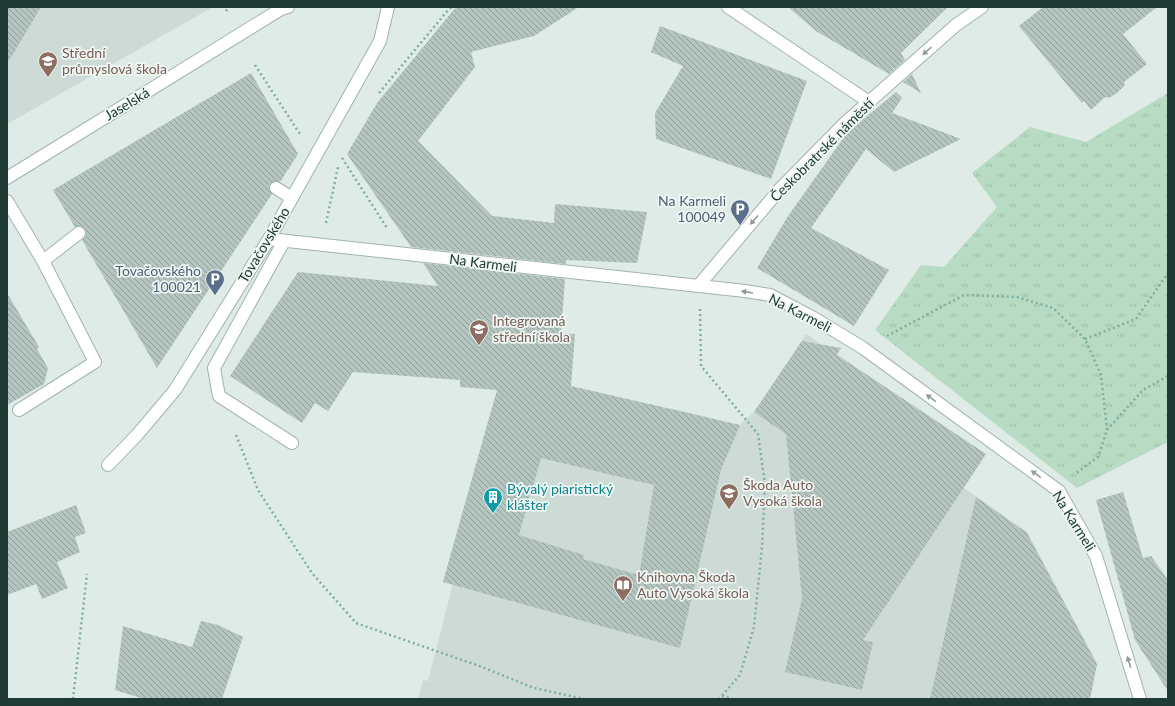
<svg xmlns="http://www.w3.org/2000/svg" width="1175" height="706" viewBox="0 0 1175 706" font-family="Lato,sans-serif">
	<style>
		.built { fill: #cddad5 }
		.park { fill: url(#park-tufts) }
		.building { fill: url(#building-back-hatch); fill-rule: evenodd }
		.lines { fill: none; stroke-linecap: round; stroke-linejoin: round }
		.minor-casing { stroke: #a2b3ad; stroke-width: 14 }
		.path { stroke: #7fafa2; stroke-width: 2.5; stroke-dasharray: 2 3; stroke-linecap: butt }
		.minor { stroke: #fff; stroke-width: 12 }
		.oneway { fill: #909d9a }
		.labels { text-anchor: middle; stroke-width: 3.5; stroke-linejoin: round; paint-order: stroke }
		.education-label { font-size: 14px; fill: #785e54; stroke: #eff7f4; text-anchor: start }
		.street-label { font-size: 14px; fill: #203b35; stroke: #eff7f4 }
		.service-label { font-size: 14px; fill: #4e5e75; stroke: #eff7f4; text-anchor: end }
		.culture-label { font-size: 14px; fill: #0d838f; stroke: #eff7f4; text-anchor: start }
	</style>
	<defs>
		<pattern id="park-tufts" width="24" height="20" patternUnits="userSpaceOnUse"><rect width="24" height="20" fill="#b7dcc3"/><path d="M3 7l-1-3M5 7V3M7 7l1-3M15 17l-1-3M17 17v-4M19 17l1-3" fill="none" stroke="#9dbea8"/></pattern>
		<pattern id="building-back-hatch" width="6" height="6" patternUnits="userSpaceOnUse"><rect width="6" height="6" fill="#b4c5bf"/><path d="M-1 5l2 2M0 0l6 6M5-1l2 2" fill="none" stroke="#92a19c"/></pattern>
	</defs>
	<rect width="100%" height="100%" fill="#dfebe6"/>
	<path class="built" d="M7,7h206l-206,117z
		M806,334l180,120 -22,34 63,44 70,132 -7,35h-672l5,-19 5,1 25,-97 -10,-2 47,-169 53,15 108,-24 17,6 1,-2 43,10 22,12 20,-18z"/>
	<path class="park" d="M1168,93v349l-91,46 -202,-158 46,-65 23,2 53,-60 -25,-34 58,-46 56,15z"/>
	<path class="building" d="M7,7h34l-34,57z
		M456,7h123l-45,29 -63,16 4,15 -57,74 74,75 62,7 1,-19 92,8 -10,51 -71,-3v4l-155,-17 -64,-93 30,-51z
		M788,7h160l-47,46 4,7 -16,14 -73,-43z
		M1043,7h114l-34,27 24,30 -23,18 1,3 -8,8 -8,5 -4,-1 -14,13 -7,-9 -2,2 -63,-77z
		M660,26l147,55 -36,98 -115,-40 -1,-26 28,-47 -32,-14z
		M251,73l47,81 -18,28 -4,-1 -6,3 -1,4 3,6 -115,174 -75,-128 4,-5 -1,-6 -4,-3 -6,1 -22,-37z
		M912,74l9,19 -18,-11z
		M896,92l6,6 -10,15 69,26 -67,33 -28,-23 -55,79 78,42 -35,56 -97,-58 31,-52 59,-83z
		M423,263l142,16 -4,54 14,1 -4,52 169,39 -19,45 -41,178 -237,-66 54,-192 -37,-3v-7l-107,-8 -25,39 -13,-8 -13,20 -72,-47 68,-104 140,14zM541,458l113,27 -15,90 -56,-16 1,-4 -65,-20z
		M7,293l32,54 -2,2 11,19 -4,16 -37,21z
		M802,341l39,7 -4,7 149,99 -123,186 10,2 -11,48 -77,-18 17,-74 -16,-164 -32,-22z
		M1123,492l20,66 8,-2 17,24v111l-33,-51 -39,-140z
		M976,497l51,36 70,131 -7,35h-160z
		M76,505l10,28 -11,4 5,15 -23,10 11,26 -26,11 -6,-15 -29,11v-63z
		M201,621l17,4 25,12 -21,62h-78l-29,-9 8,-64 69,21z"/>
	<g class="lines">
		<defs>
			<path id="minor" d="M728,7l141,95
				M7,178l274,-169 7,-2
				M276,188l16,10
				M7,201l36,60 52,101 -76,48
				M269,239l476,52 25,4 42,22 51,31 196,143 37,65 44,143
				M284,241l-70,127 5,28 73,47
				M43,261l36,-28
				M699,285l81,-96 65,-66 111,-98 26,-18
				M108,465l29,-30 38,-45 94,-151 111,-198 8,-34"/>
		</defs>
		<use href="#minor" class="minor-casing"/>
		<path class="path" d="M226,11l3,-4
			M255,65l45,69
			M379,93l70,-84 3,-2
			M342,158l45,70
			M326,223l12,-56
			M700,309l1,57 57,68 7,50 -3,63 -8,80 -14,48 -21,24
			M887,336l77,-41 53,2 36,11 32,31 16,36 6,55 -9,27 -23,17
			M1085,339l51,-20 32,-46
			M1107,430l36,-40 25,-14
			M236,435l22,55 54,83 44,50 126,44 52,21 50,11
			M722,696l11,3
			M73,699l14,-125"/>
		<use href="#minor" class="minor"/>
	</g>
	<defs><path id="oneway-solid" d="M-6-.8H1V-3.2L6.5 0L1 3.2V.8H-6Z"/></defs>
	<g class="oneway">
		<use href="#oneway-solid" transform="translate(927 51) rotate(138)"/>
		<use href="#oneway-solid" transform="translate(754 220) rotate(131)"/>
		<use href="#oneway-solid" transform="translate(747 292) rotate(-171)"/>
		<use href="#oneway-solid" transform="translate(931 398) rotate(-144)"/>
		<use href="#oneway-solid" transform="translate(1036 474) rotate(-144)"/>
		<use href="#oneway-solid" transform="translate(1129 662) rotate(-107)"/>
	</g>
	<defs>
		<symbol id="school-pin" viewBox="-11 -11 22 30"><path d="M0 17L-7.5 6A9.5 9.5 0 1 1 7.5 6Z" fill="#8d6e63" stroke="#eff7f4"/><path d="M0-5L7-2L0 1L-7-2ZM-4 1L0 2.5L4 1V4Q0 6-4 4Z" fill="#fff"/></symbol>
		<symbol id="parking-pin" viewBox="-11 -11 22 30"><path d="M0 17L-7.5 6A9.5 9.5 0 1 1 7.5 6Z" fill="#5c6f8a" stroke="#eff7f4"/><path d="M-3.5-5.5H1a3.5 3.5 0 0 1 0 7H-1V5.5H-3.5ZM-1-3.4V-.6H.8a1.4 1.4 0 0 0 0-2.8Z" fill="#fff"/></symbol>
		<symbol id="university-pin" viewBox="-11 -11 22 30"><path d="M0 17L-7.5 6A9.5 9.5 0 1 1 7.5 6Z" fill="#8d6e63" stroke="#eff7f4"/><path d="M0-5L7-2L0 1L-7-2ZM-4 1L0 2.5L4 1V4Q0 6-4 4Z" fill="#fff"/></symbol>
		<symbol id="building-pin" viewBox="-11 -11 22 30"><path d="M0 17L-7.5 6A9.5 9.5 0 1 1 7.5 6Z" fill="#0f9aa8" stroke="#eff7f4"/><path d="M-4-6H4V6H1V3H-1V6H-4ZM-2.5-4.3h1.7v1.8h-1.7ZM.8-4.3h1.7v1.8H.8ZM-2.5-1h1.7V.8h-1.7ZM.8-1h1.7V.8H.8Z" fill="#fff"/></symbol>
		<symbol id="library-pin" viewBox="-11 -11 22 30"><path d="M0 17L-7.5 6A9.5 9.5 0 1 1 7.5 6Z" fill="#8d6e63" stroke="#eff7f4"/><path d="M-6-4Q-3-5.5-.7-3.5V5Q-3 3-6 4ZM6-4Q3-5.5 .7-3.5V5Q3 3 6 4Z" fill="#fff"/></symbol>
	</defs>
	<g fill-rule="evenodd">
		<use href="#school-pin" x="37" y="50" width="22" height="30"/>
		<use href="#parking-pin" x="729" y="198" width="22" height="30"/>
		<use href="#parking-pin" x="204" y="268" width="22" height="30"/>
		<use href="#university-pin" x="468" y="318" width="22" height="30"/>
		<use href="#university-pin" x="718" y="482" width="22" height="30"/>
		<use href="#building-pin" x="482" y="486" width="22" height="30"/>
		<use href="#library-pin" x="612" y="574" width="22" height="30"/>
	</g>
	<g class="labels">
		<g class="education-label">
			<text x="62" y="58">Střední<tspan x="62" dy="16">průmyslová škola</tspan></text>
			<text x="493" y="326">Integrovaná<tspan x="493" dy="16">střední škola</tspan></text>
			<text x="743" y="490">Škoda Auto<tspan x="743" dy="16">Vysoká škola</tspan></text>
			<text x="637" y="582">Knihovna Škoda<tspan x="637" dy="16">Auto Vysoká škola</tspan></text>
		</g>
		<g class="street-label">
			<text transform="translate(127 104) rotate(-31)" y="5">Jaselská</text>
			<text transform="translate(822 150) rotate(-45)" y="5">Českobratrské náměstí</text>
			<text transform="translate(264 245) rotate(-59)" y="5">Tovačovského</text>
			<text transform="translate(483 263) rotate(7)" y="5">Na Karmeli</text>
			<text transform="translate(800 313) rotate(27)" y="5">Na Karmeli</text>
			<text transform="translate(1074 521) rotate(58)" y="5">Na Karmeli</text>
		</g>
		<g class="service-label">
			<text x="726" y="206">Na Karmeli<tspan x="726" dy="16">100049</tspan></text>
			<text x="201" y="276">Tovačovského<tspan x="201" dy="16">100021</tspan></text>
		</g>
		<g class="culture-label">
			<text x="507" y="494">Bývalý piaristický<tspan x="507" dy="16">klášter</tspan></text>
		</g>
	</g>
	<rect width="1175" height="706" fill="none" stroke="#203b35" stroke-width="16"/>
</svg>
